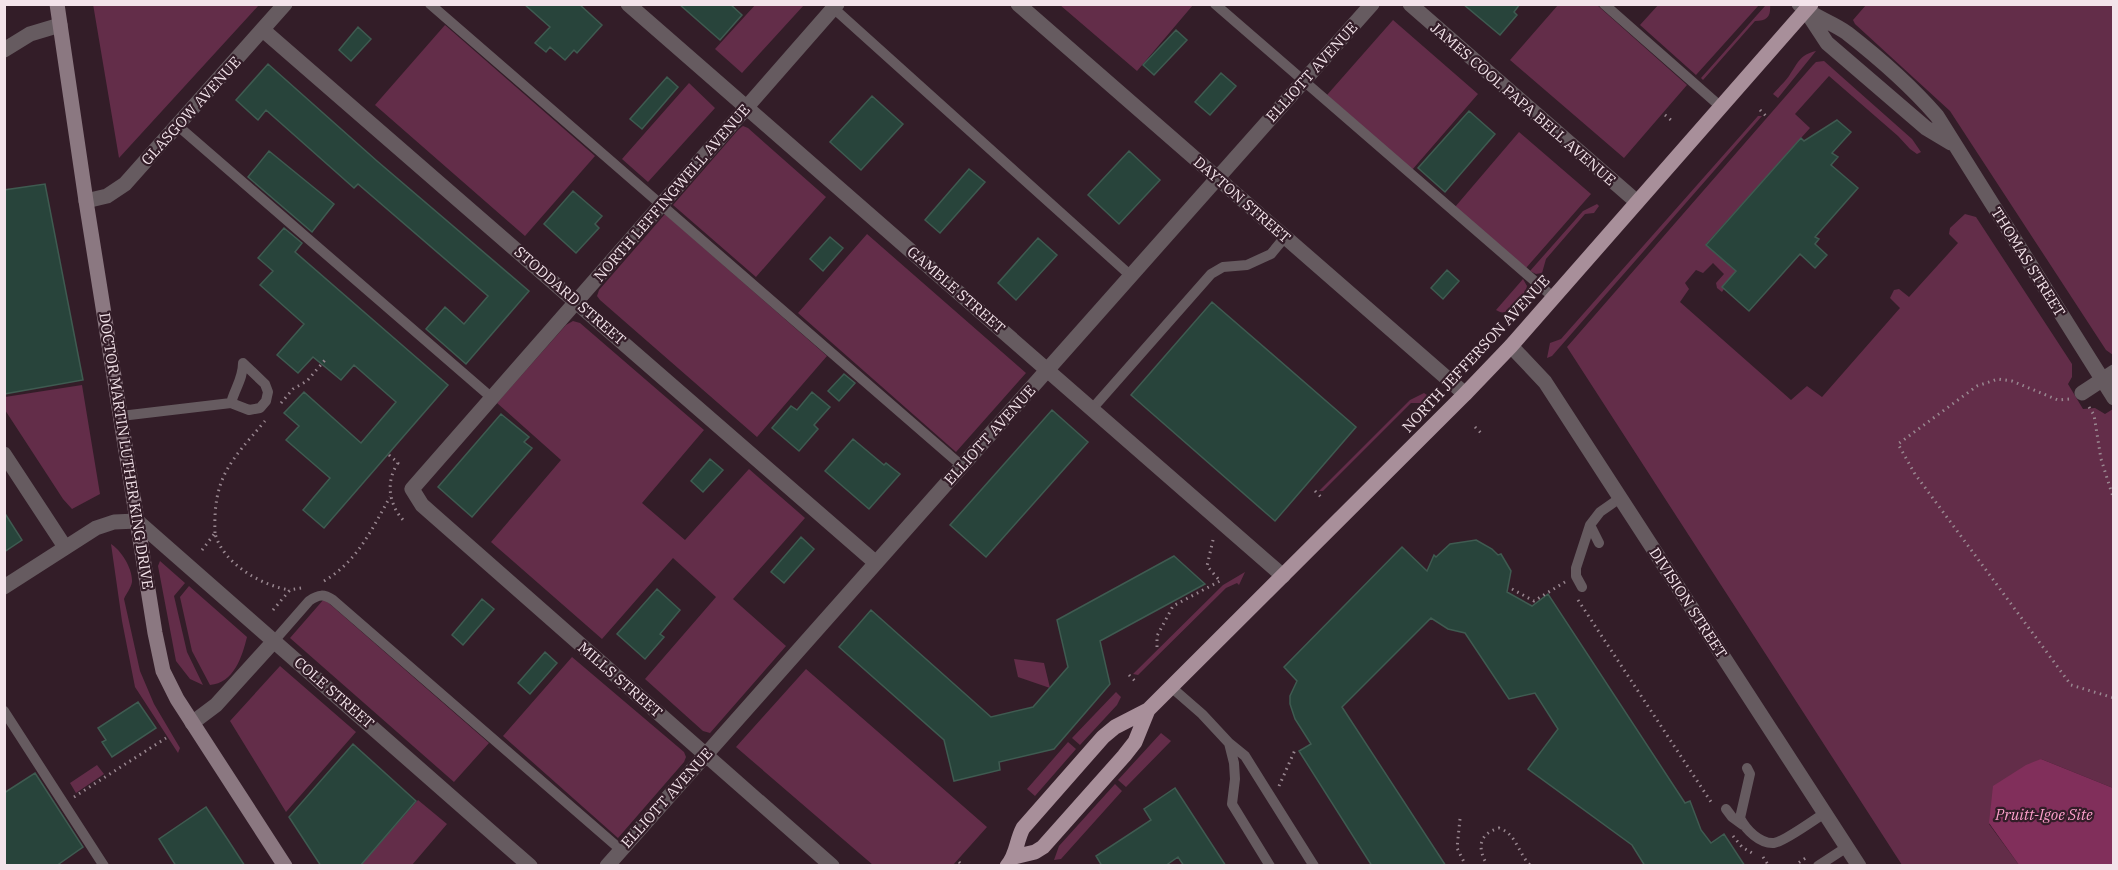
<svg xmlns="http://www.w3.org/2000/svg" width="2118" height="870" viewBox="0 0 2118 870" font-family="'IBM Plex Serif',serif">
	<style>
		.green { fill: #632d49 }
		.forest { fill: #812f5b }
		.building { fill: #28443b; stroke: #3f5b51; stroke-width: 1.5 }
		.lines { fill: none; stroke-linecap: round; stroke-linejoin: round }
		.path { stroke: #998790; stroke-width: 3; stroke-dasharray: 1.5 4.5; stroke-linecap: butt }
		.lane { stroke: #665b60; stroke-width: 10 }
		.street { stroke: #665b60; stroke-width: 15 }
		.secondary { stroke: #8b7881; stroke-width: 15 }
		.primary { stroke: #a88f9a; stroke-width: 15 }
		.labels { text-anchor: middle; stroke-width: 4.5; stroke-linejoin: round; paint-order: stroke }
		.street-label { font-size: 15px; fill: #f3e3ea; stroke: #331d28 }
		.park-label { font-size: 15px; font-style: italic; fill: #fc9fcb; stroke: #331d28 }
	</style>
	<rect width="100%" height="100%" fill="#331d28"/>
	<path class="green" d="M93,4h166v1l-140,153z
		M756,4l48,1 -62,68 -27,-24z
		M1659,4h100v1l-63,70 -56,-50z
		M1770,4c1,12 -2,17 -15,17l-52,59 -2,-2 64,-72z
		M1060,5h133l-56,66z
		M1558,5h39l90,80 -63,73 -114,-98z
		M1866,5h247v350l-7,-5 -156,-239 -95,-87 -2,-4z
		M1393,20l85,74 -66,76 -85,-75z
		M445,25l150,131 -70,80 -150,-131z
		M1816,51l-38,47 -5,-4c5,-6 12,-12 16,-18 9,-13 10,-21 27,-25z
		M1824,61l88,78 9,13 -4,2 -7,-5 -12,-13 -69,-60 -34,38 15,14 -104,116 30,27 -14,21 -5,-4 -1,-5 8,-9 -11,-11 -10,10 -7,-3 -11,13 4,6 -9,13 111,98 16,-14 15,11 78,-89 -10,-10 4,-8 5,-1 10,8 49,-54 -9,-9 1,-6 15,-14 11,3 96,147v13l-4,7 15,25 12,-1 10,6 8,-5v379l-72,-29 -52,65 30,41h-117l-335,-518 246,-282 3,-3z
		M689,83l26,25 -67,74 -26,-23z
		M1758,116h4l-210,240 -5,2 3,-15 11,-4z
		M743,126l5,2 78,69 -70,80 -83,-72 65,-75z
		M1519,132l72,62 -65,74 -71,-61z
		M1597,204l2,2 -5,7 -9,1 -39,45 -4,14 -6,1 -6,-3 53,-60z
		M665,214l162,142 -70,81 -157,-137 -3,-4 2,-6z
		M867,234l159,139 -70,79 -158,-139z
		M1523,279l4,7c-1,7 -14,24 -22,26 -4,1 -5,0 -9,-2z
		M573,321l7,2 124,107 -62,73 43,37 64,-71 56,49 -72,81 53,47 -76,87 -7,-2 -58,-52 71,-82 -43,-39 -71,81 -111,-97 70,-82 -64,-57 69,-78z
		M82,385l18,109 -28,15 -9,-10 -58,-89v-13z
		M1424,393l3,2 -6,8h-10l-88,88h-4l91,-91z
		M111,544c10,6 22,25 21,38 -1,6 -6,12 -8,17l16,72 14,33 26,44 -2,5 -43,-66 -13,-66z
		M160,561l25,22 -11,13 13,56 16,33 -13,-6 -14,-18 -18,-95z
		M1245,572l-6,13 -2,-2 -11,5 -88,87 -5,-1 90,-89z
		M189,586l58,51c-5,20 -13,46 -37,48l-18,-34 -12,-54z
		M324,599l165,144 -35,39 -164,-144z
		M572,657l112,95 2,5 -2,5 -66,76 -115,-102z
		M1014,659l30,4 6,25 -32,-11z
		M280,666l76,66 -70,80 -56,-91z
		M806,669l181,158 -34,38h-80l-137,-118z
		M1116,692l5,5 -4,8 -37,40 -8,-7z
		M1161,733l10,8 -45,46 -8,-7z
		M1068,742l8,7 -41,47 -8,-7z
		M97,765l7,9 -28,19 -6,-10z
		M1115,784l7,7 -61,68 -7,1 5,-14z
		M418,800l29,24 -35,41 -52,1z"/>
	<path class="forest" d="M2041,759l72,29v77h-94l-30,-42 4,-37 33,-21z"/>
	<path class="building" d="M524,4h55l23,21 -25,28 -3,-3 -9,10 -15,-13 -4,5 -11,-9 15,-16z
		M679,4h51l12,11 -22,25z
		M1463,4h57l-6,8 3,3 -17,20z
		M358,27l13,12 -20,22 -12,-11z
		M1176,30l11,10 -33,35 -11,-10z
		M268,64l109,97 152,130 -63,73 -40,-35 19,-22 19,17 24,-28 -130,-112 -4,4 -88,-78 -8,10 -22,-20z
		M1221,73l15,13 -26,29 -15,-13z
		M667,77l11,10 -36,42 -12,-10z
		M872,96l31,28 -42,46 -31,-28z
		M1469,111l26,23 -50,58 -27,-24z
		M1837,120l14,12 -19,21 6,4 -7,8 27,23 -43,49 4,2 -4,5 12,11 -12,13 -15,-14 -51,57 -27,-24 14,-16 -30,-26 95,-107 3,3z
		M269,151l65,53 -22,28 -64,-55z
		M1129,151l31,29 -41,44 -31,-29z
		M969,169l16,13 -45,51 -15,-13z
		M45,184l38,196 -79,14v-204z
		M573,191l29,25 -7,8 4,4 -23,25 -32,-29z
		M284,228l18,15 -7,9 153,133 -124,143 -21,-18 27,-32 -44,-38 13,-14 -15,-13 20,-21 57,51 35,-41 -42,-37 -13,15 -28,-23 -15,16 -21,-18 27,-31 -44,-39 13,-14 -15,-13z
		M830,237l13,11 -20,23 -13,-12z
		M1038,238l19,17 -41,45 -18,-17z
		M1447,270l12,11 -16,18 -12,-11z
		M1212,302l144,125 -81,94 -144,-126z
		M844,374l11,9 -16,18 -11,-10z
		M812,392l18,15 -16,18 4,4 -19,22 -27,-23 19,-22 6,4z
		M1052,410l36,32 -102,115 -36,-32z
		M501,414l28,23 -5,5 8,6 -60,69 -34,-30z
		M853,439l31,26 2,-2 14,11 -31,35 -44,-38z
		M710,459l13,11 -20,22 -12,-11z
		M4,512l18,28 -18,12z
		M801,537l13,12 -30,34 -13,-11z
		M1476,540l16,9 6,6 3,-1 10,17 -4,21 25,14 16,-12 137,209 5,-2 11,29 10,13 13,-9 21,32h-100l-13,-21 -104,-76 30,-40 -23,-36 -26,6 -44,-66 -17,-4 -17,-11 -89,89 104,159h-74l-73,-115 12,-7 -16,-25 -5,-15v-8l7,-15 -13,-14 118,-120 25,24 7,-16 2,2 14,-13z
		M1174,556l31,28 -105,57 10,43 -56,65 -55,13 1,8 -46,11 -10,-41 -105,-93 32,-37 120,107 42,-10 35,-40 -11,-47z
		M657,589l23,21 -20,24 4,3 -19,22 -28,-25z
		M482,599l12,10 -31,36 -11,-10z
		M545,652l12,11 -27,31 -12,-11z
		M138,702l18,26 -44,29 -10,-15 4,-2 -8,-12z
		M353,744l63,57 -56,65h-39l-32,-49z
		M35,773l48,74 -27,19h-52v-73z
		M1175,788l51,78h-42l-6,-9 -13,9h-63l-6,-10 55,-36 -7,-11z
		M206,807l22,33 17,26h-69l-17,-27z"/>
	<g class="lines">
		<path class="path" d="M1760,110l6,6
			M1665,115l6,5
			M2069,399l-11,1 -46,-19 -14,-2 -21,7 -79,58 17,30 156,211 43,13
			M281,403l12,-14 14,-8 18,-21
			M2089,407l5,8 7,44 13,41
			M1475,427l6,6
			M389,455l9,8c-13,19 -9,42 6,58
			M1315,491l6,6
			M4,496l3,-2
			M215,533c-2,-56 15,-71 50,-112
			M1213,540l-6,26 13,15
			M202,550l13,-17c7,30 47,53 75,57
			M324,581c33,-19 48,-52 66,-84
			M1512,589l22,12 31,-19
			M1578,600l135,205
			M273,610l17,-20 11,-2
			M1157,647v-11l16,-30 47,-25 1,2
			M1129,675l7,7
			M1279,786l16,-36
			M74,797l92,-59
			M1460,819l-3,29 9,18
			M1733,836l9,11 10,6
			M1763,857l6,9
			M959,862l4,4
			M1488,866c-11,-17 -10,-32 11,-38 18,6 19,26 32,38
			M1794,866l13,-9"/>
		<path class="lane" d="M430,4l532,462
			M1215,4l338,293
			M1604,4l117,103
			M830,5l301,271
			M178,126l314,272
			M231,403c4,-15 12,-24 12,-40
			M1092,409l119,-135 12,-7 24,-2 24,-11 14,-17
			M121,416l110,-13 18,7 11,-2 6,-7 2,-9 -3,-8 -22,-21
			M1590,525l9,18
			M1582,587l-6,-11v-8l14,-43 10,-13 20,-14
			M274,641l35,-40c10,-7 15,-7 24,-1l288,250
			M1171,687l31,27 27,29 5,20 1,16 -3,25 38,62
			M4,711l100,155
			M1229,743l16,13 69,110
			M1747,768l3,6 -10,44c6,12 20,26 34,25 10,-1 41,-24 51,-30
			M1726,809l6,8 11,8
			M1818,866l29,-19"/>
		<path class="street" d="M628,4l655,572
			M1018,4l447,390
			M1410,4l227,198
			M1799,4c14,13 33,18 48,29 32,25 64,53 90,83l177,282
			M1806,11l21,32 99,85 25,15
			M263,30l613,533
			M4,50l26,-16 30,-9
			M86,201l21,-5 18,-12 160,-180
			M1511,346l34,36 314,484
			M2082,393l32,-21
			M4,454l61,93
			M4,587l92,-59 18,-6 23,-1 393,345
			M192,723l24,-18 58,-64
			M607,866l765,-862
			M832,866l-410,-361 -10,-16 425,-485"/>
		<path class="secondary" d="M57,4l29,197 69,432 8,38 14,28 108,167"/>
		<path class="primary" d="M1014,857l21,-5 8,-5 81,-91 11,-14 13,-32
			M1007,866c10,-11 9,-25 16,-38l80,-91 12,-10 33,-17 317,-316 46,-48 300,-342"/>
	</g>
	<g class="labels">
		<g class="street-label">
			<text transform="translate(1312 72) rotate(-48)" y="5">ELLIOTT AVENUE</text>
			<text transform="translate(1523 104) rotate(41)" y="5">JAMES COOL PAPA BELL AVENUE</text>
			<text transform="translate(191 111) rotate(-48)" y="5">GLASGOW AVENUE</text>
			<text transform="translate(672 193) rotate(-49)" y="5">NORTH LEFFINGWELL AVENUE</text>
			<text transform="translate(1242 200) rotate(41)" y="5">DAYTON STREET</text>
			<text transform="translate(2028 262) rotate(58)" y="5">THOMAS STREET</text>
			<text transform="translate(956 290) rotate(41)" y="5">GAMBLE STREET</text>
			<text transform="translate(570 296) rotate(41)" y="5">STODDARD STREET</text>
			<text transform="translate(1476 354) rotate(-47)" y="5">NORTH JEFFERSON AVENUE</text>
			<text transform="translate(990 435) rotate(-48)" y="5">ELLIOTT AVENUE</text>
			<text transform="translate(126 451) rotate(81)" y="5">DOCTOR MARTIN LUTHER KING DRIVE</text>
			<text transform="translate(1688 603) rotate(57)" y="5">DIVISION STREET</text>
			<text transform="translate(620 680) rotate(41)" y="5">MILLS STREET</text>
			<text transform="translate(334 693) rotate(41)" y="5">COLE STREET</text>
			<text transform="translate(667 798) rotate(-48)" y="5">ELLIOTT AVENUE</text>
		</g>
		<g class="park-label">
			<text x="2044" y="820">Pruitt-Igoe Site</text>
		</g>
	</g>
	<rect width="2118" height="870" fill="none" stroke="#f3e3ea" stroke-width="12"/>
</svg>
